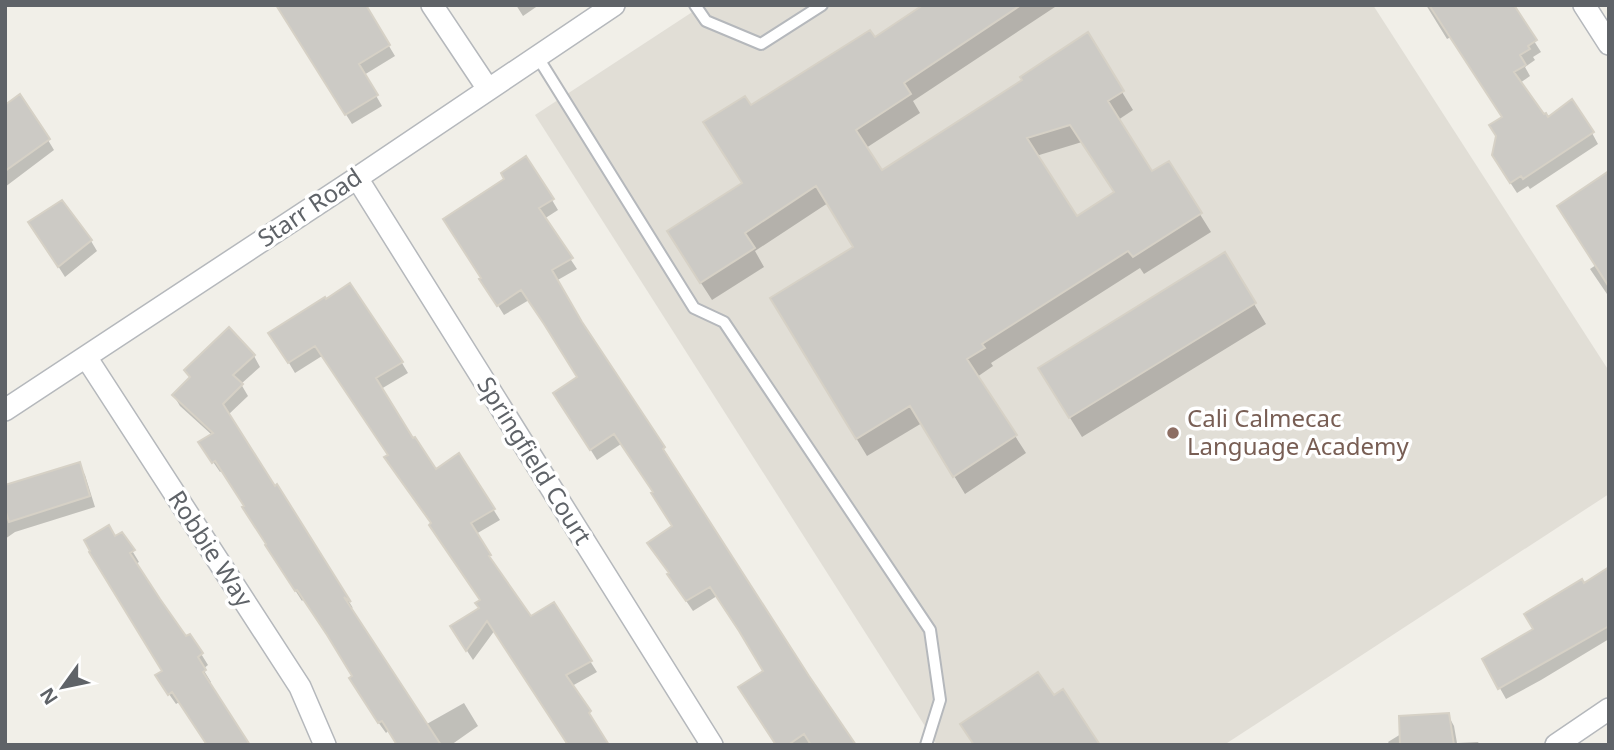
<svg xmlns="http://www.w3.org/2000/svg" width="1614" height="750" viewBox="0 0 1614 750" font-family="'Noto Sans',sans-serif">
	<style>
		.education { fill: #e1ded6 }
		.shadow { fill: #0003; fill-rule: evenodd }
		.building { fill: #cccac5; stroke: #d6d1c6; stroke-width: 2; fill-rule: evenodd }
		.lines { fill: none; stroke-linecap: round; stroke-linejoin: round }
		.lane-casing { stroke: #b5b8bc; stroke-width: 14 }
		.street-casing { stroke: #b5b8bc; stroke-width: 24 }
		.lane { stroke: #fff; stroke-width: 10 }
		.street { stroke: #fff; stroke-width: 21 }
		.education-dot { fill: #8d6e63; stroke: #fff; stroke-width: 2.5 }
		.labels { text-anchor: middle; stroke-width: 7; stroke-linejoin: round; paint-order: stroke }
		.street-label { font-size: 24px; fill: #5f6368; stroke: #fff }
		.education-label { font-size: 24px; fill: #785e54; stroke: #fff; text-anchor: start }
	</style>
	<rect width="100%" height="100%" fill="#f1efe8"/>
	<path class="education" d="M703,5h670l236,366v123l-385,251h-287l-402,-630z"/>
	<path class="shadow" d="M277,5l112,41 6,10 -31,19 18,31 -30,18z
		M516,5h23l-16,11z
		M926,5h132l-145,96 7,12 -54,35 15,25 143,-92 63,-46 46,75 -15,10 34,53 16,-10 43,69 -67,42 -4,-6 -149,95 2,3 -16,11 49,76 -61,41 -43,-71 -55,33 -85,-140 73,-68 -27,-45 -73,48 9,16 -52,33 -33,-51 65,-65 6,-77 124,-67zM1082,142l33,51 -39,26 -40,-63z
		M1426,5h85l30,47 -8,5 2,3 -10,7 5,9 -10,7 28,36 44,14 6,11 -68,45 -2,-3 -11,7 -17,-26 4,-49 -53,-81 -4,2z
		M5,107l43,33 6,10 -49,37z
		M1609,173v124l-19,-28 6,-4z
		M552,200l6,10 -14,9 33,50 -21,12 25,42 89,136 -2,1 144,284 -2,1h-33l-12,-73 -48,-76 -24,15 -17,-25 -3,-59 -18,-34 -34,-49 -24,16 -35,-56 16,-26 -49,-78 -25,15 -53,-84z
		M37,233l54,8 6,10 -32,26z
		M1254,304l12,20 -184,113 -30,-48z
		M271,333l131,30 6,10 -27,16 32,52 22,30 24,-16 41,65 -24,14 19,33 35,52 24,-15 43,68 -25,14 23,37 -1,1 -99,-94 -22,30 -15,-23 23,-29 1,-7 -92,-145 -68,-100 -27,17z
		M254,356l6,11 -19,17 7,12 -20,19 47,73 1,-1 77,121 -7,-4 79,121 39,-22 14,23 -27,19h-53l-9,-15 -3,3 -13,-18 -19,-38 -50,-78 -2,2 -29,-45 -27,-49 -24,-36 -2,1 -13,-19 5,-18 -32,-29 -6,-10 17,-17 -5,-8z
		M79,464l6,11 10,32 -80,25 -10,7v-52z
		M122,534l17,28 -3,2 50,75 4,-3 18,29 -5,4 8,13 -35,22 -12,-17v-15l-50,-134z
		M1609,571v68l-68,41 -35,19 -22,-39 51,-30 49,-45z
		M1448,715l6,11 3,17 21,-1 2,3h-90l-2,-3 13,-8z"/>
	<path class="building" d="M276,5h90l24,40 -31,19 19,31 -33,20z
		M923,5h98l-117,78 7,11 -55,36 26,40 140,-90 -2,-3 68,-45 36,59 -16,10 44,70 17,-10 33,52 -69,44 -5,-6 -146,93 3,4 -18,11 50,76 -64,42 -43,-71 -54,33 -86,-141 83,-51 -37,-61 -71,47 10,15 -55,35 -33,-52 75,-48 -39,-61 42,-26 6,9 119,-75 5,7zM1070,125l44,67 -37,24 -50,-78z
		M1429,5h85l23,35 -9,6 2,3 -10,6 6,10 -12,7 30,42 2,-1 2,4 24,-18 22,33 -71,47 -2,-3 -11,7 -18,-28 4,-19 -7,-11 13,-8z
		M20,94l30,45 -45,32v-66z
		M526,156l28,43 -15,9 34,50 -21,12 30,52 83,125 -2,2 146,227 47,69h-45l-7,-11 -16,11h-12l-38,-58 25,-16 -24,-40 -29,-44 -24,14 -19,-27 2,-1 -22,-30 25,-17 -21,-33 2,-1 -39,-58 -24,16 -37,-57 24,-16 -33,-53 -23,-34 -24,16 -18,-27 2,-1 -38,-59 61,-40 -3,-6z
		M1609,171v116l-52,-81z
		M62,200l30,40 -34,27 -30,-45z
		M1225,252l31,51 -187,115 -31,-50z
		M350,283l53,79 -27,16 37,60 2,-1 21,32 23,-16 36,56 -24,14 20,32 -2,1 42,60 23,-14 38,59 -26,14 25,36 -2,2 20,32h-41l-81,-124 -21,30 -16,-25 29,-18 -4,-5 5,-3 -51,-75 2,-2 -47,-66 4,-2 -73,-109 -27,17 -20,-30 57,-36 1,2z
		M229,327l26,28 -22,20 10,9 -20,20 52,82 2,-2 74,118 -7,-5 97,148h-44l-15,-24 -4,2 -29,-45 3,-2 -25,-41 -30,-45 -2,1 -30,-46 1,-1 -24,-37 2,-1 -29,-45 -3,2 -14,-21 15,-9 -41,-38 18,-18 -6,-7z
		M80,462l10,34 -81,26 -4,-13v-24z
		M109,525l6,11 7,-4 13,18 -5,3 30,46 26,37 4,-2 13,19 -5,4 8,13 -3,2 47,73h-43l-35,-53 -4,3 -13,-20 7,-4 -73,-119 1,-1 -6,-11z
		M1609,567v59l-111,63 -16,-30 51,-30 -9,-15 58,-35 2,4z
		M1038,672l16,23 9,-6 37,56h-126l-14,-21z
		M1449,713l5,32h-54l-1,-29z"/>
	<g class="lines">
		<defs>
			<path id="lane" d="M695,5l11,16 55,23 61,-39
				M537,56l157,252 30,14 206,308 10,70 -14,45"/>
			<path id="street" d="M432,5l56,84
				M1584,5l25,39
				M357,178l355,567
				M86,357l214,330 25,58
				M5,410l352,-232 257,-173
				M1556,745l53,-36"/>
		</defs>
		<use href="#lane" class="lane-casing"/>
		<use href="#street" class="street-casing"/>
		<use href="#lane" class="lane"/>
		<use href="#street" class="street"/>
	</g>
	<circle class="education-dot" cx="1173" cy="433" r="7"/>
	<g class="labels">
		<g class="street-label">
			<text transform="translate(310 208) rotate(-34)" y="8">Starr Road</text>
			<text transform="translate(534 461) rotate(58)" y="8">Springfield Court</text>
			<text transform="translate(210 549) rotate(57)" y="8">Robbie Way</text>
		</g>
		<g class="education-label">
			<text x="1187" y="427">Cali Calmecac<tspan x="1187" dy="28">Language Academy</tspan></text>
		</g>
	</g>
	<rect width="1614" height="750" fill="none" stroke="#5f6368" stroke-width="14"/>
	<g transform="translate(63 687) rotate(237)" stroke="#ffffff" stroke-width="5" paint-order="stroke">
	<path d="M0-5L12 26L0 18L-12 26Z" fill="#5f6368"/>
	<text y="-10" font-size="19" font-weight="bold" text-anchor="middle" fill="#5f6368">N</text>
	</g>
</svg>
